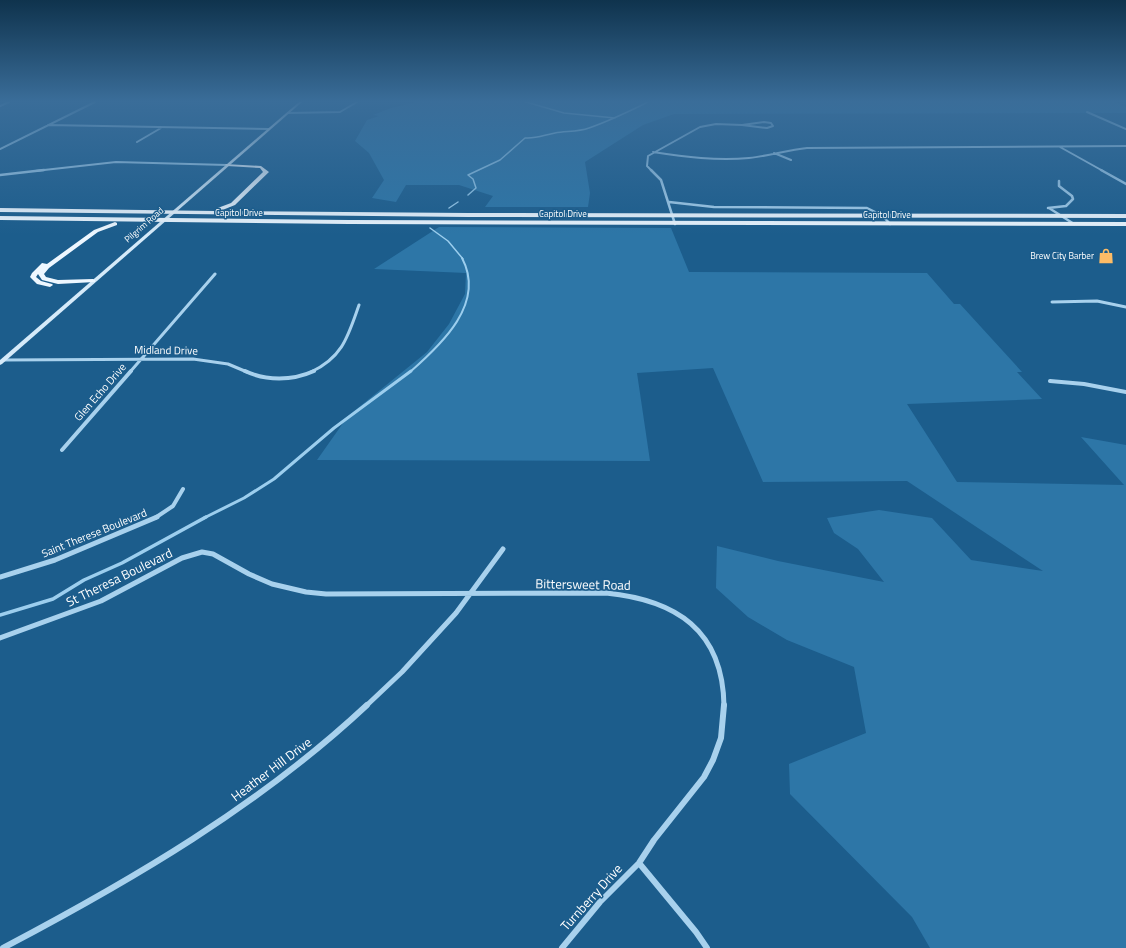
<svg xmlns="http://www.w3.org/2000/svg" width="1126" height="948" viewBox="0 0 1126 948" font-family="'Titillium Web',sans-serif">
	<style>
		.green { fill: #2d76a7 }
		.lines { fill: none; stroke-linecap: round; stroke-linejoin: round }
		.stream-far3 { stroke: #9cceee; stroke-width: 1.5 }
		.stream-far2 { stroke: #9cceee; stroke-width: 2 }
		.stream-far1 { stroke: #9cceee; stroke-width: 3 }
		.stream { stroke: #9cceee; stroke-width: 3.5 }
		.minor-far5 { stroke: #a8d1ed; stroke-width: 2 }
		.minor-far4 { stroke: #a8d1ed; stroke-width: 2.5 }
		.minor-far3 { stroke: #a8d1ed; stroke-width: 3 }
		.minor-far2 { stroke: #a8d1ed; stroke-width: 4 }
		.minor-far1 { stroke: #a8d1ed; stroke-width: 5 }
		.minor { stroke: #a8d1ed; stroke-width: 6 }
		.secondary { fill: #d5eaf9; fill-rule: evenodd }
		.primary { fill: #eef7ff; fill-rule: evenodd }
		.labels { text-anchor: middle; stroke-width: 3; stroke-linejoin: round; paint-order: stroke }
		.far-street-label { font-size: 9px; fill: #fff; stroke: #1c5d8c }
		.far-poi-label { font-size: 9px; fill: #fff; stroke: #1c5d8c; text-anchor: end }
		.street-label { font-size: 11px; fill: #fff; stroke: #1c5d8c }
		.near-street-label { font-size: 13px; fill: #fff; stroke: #1c5d8c }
	</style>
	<rect width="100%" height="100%" fill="#1c5d8c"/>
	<path class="green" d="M416,102h699l11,5v6l-452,1 -31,11 -58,37 5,31 -2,14h-103l8,-11 -34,-11h-53l-10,17 -24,-4 12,-18 -15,-27 -14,-12 12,-21 12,-4 -6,-1 18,-7z
		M439,227l232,1 18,44 238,1 27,31h6l62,68h-5l25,27 -135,5 50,78 167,3 -43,-48 45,8v503h-196l-18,-31 -122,-123 -1,-30 77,-31 -12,-66 -67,-27 -39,-23 -32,-29 1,-42 61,15 106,21 -26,-33 -24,-16 -7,-15 52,-8 53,8 39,42 72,11 -136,-90 -144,1 -50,-114 -76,5 13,88 -333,-1 31,-44 79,-64 22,-28 16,-30 1,-21 -92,-4z"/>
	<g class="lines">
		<path class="stream-far3" d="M526,102l38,11 51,5
			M468,195l8,-7 -3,-9 -5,-4 32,-15 25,-22c11,1 19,-3 30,-5 11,-2 23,-1 34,-5 20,-7 39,-16 59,-26
			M449,208l9,-6
			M430,228l18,13 15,18"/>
		<path class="stream-far2" d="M410,372c32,-28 76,-69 52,-114"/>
		<path class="stream-far1" d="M204,518l40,-20 30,-19 60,-51 77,-57"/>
		<path class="stream" d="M0,615l53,-16 31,-19 38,-17 84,-46"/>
		<path class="minor-far5" d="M0,106l9,-4
			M1087,112l39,17
			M288,113l52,-1 17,-10
			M764,122l7,1 2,3 -6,2 -25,-3z
			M48,125l221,4
			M137,142l24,-14
			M1060,147l43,24
			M0,149l95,-47
			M653,152c32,5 64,9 96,6 20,-2 38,-8 58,-10l319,-2
			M774,153l17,7
			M35,171l81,-9 111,3
			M652,171l-5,-5 1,-10 52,-29 16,-3 26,1"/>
		<path class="minor-far4" d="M651,170l10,10 14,44
			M1101,170l25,14
			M0,175l44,-5
			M669,202l45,5 153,1 16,8 7,8
			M1048,208l18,-2 7,-7 -1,-3 -13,-10v-5
			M1049,208l25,16"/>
		<path class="minor-far3" d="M1052,302l45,-1 29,6
			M3,360l190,-1 35,5 19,8
			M130,372l85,-98
			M311,372c32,-15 37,-36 48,-67"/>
		<path class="minor-far2" d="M245,371c21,10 47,10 69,0
			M1050,381l34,3 42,8
			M62,450l69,-79
			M155,518l18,-12 10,-17"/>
		<path class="minor-far1" d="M0,577l55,-17 102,-43
			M0,638l101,-37 81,-43 20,-6 11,2 36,20 23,10 34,8 20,2 280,-1c70,7 117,37 118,113
			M366,706l36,-34 54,-59 47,-64"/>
		<path class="minor" d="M639,863l57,69 11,16
			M3,948c129,-68 256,-142 364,-243
			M562,948l38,-46 39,-39 15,-23 50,-63 9,-17 8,-22 3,-33"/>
		<path class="secondary" d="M299,102h3l-300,262 -2,1v-5z"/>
		<path class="primary" d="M225,164l36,2 8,6 -34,33 -15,6 248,2 658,1v4l-658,-1 -468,-5v-4l215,3v-2l16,-6 32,-31 -3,-4 -33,-2z
			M0,216l349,4 777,2v4l-777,-2 -349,-4z
			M115,222l2,1v2l-19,7 -49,36 -5,6 2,3 12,3 35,-1 2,1v2l-37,2 -16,-4 -4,-6 -2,3 5,4 11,3 1,1 -3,2 -13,-3 -7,-7 2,-4 10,-10 5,1 47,-34z"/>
	</g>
	<linearGradient id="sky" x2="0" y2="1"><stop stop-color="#0f334d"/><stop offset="0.43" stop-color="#3a6d99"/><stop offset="1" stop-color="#3a6d99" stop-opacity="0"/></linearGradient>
	<rect width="1126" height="235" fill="url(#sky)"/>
	<defs>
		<symbol id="shop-bare" viewBox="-9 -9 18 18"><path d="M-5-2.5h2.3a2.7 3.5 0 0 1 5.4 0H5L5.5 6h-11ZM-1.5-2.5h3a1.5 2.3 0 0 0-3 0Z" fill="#fdbc66" stroke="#1c5d8c" stroke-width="2.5" paint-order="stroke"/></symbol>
	</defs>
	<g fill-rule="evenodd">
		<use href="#shop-bare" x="1095" y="245" width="22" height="22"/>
	</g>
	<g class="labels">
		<g class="far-street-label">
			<text x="239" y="216">Capitol Drive</text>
			<text x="563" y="217">Capitol Drive</text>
			<text x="887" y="218">Capitol Drive</text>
			<text transform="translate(144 225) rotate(-41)" y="3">Pilgrim Road</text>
		</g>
		<g class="far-poi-label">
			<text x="1094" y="259">Brew City Barber</text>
		</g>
		<g class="street-label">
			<text transform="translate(166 350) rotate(1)" y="4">Midland Drive</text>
			<text transform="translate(100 392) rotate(-49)" y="4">Glen Echo Drive</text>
			<text transform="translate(94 533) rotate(-22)" y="4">Saint Therese Boulevard</text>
		</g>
		<g class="near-street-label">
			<text transform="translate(119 577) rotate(-26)" y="5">St Theresa Boulevard</text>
			<text transform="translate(583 584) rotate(1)" y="5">Bittersweet Road</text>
			<text transform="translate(271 769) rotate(-37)" y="5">Heather Hill Drive</text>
			<text transform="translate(591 897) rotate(-48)" y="5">Turnberry Drive</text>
		</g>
	</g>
</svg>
